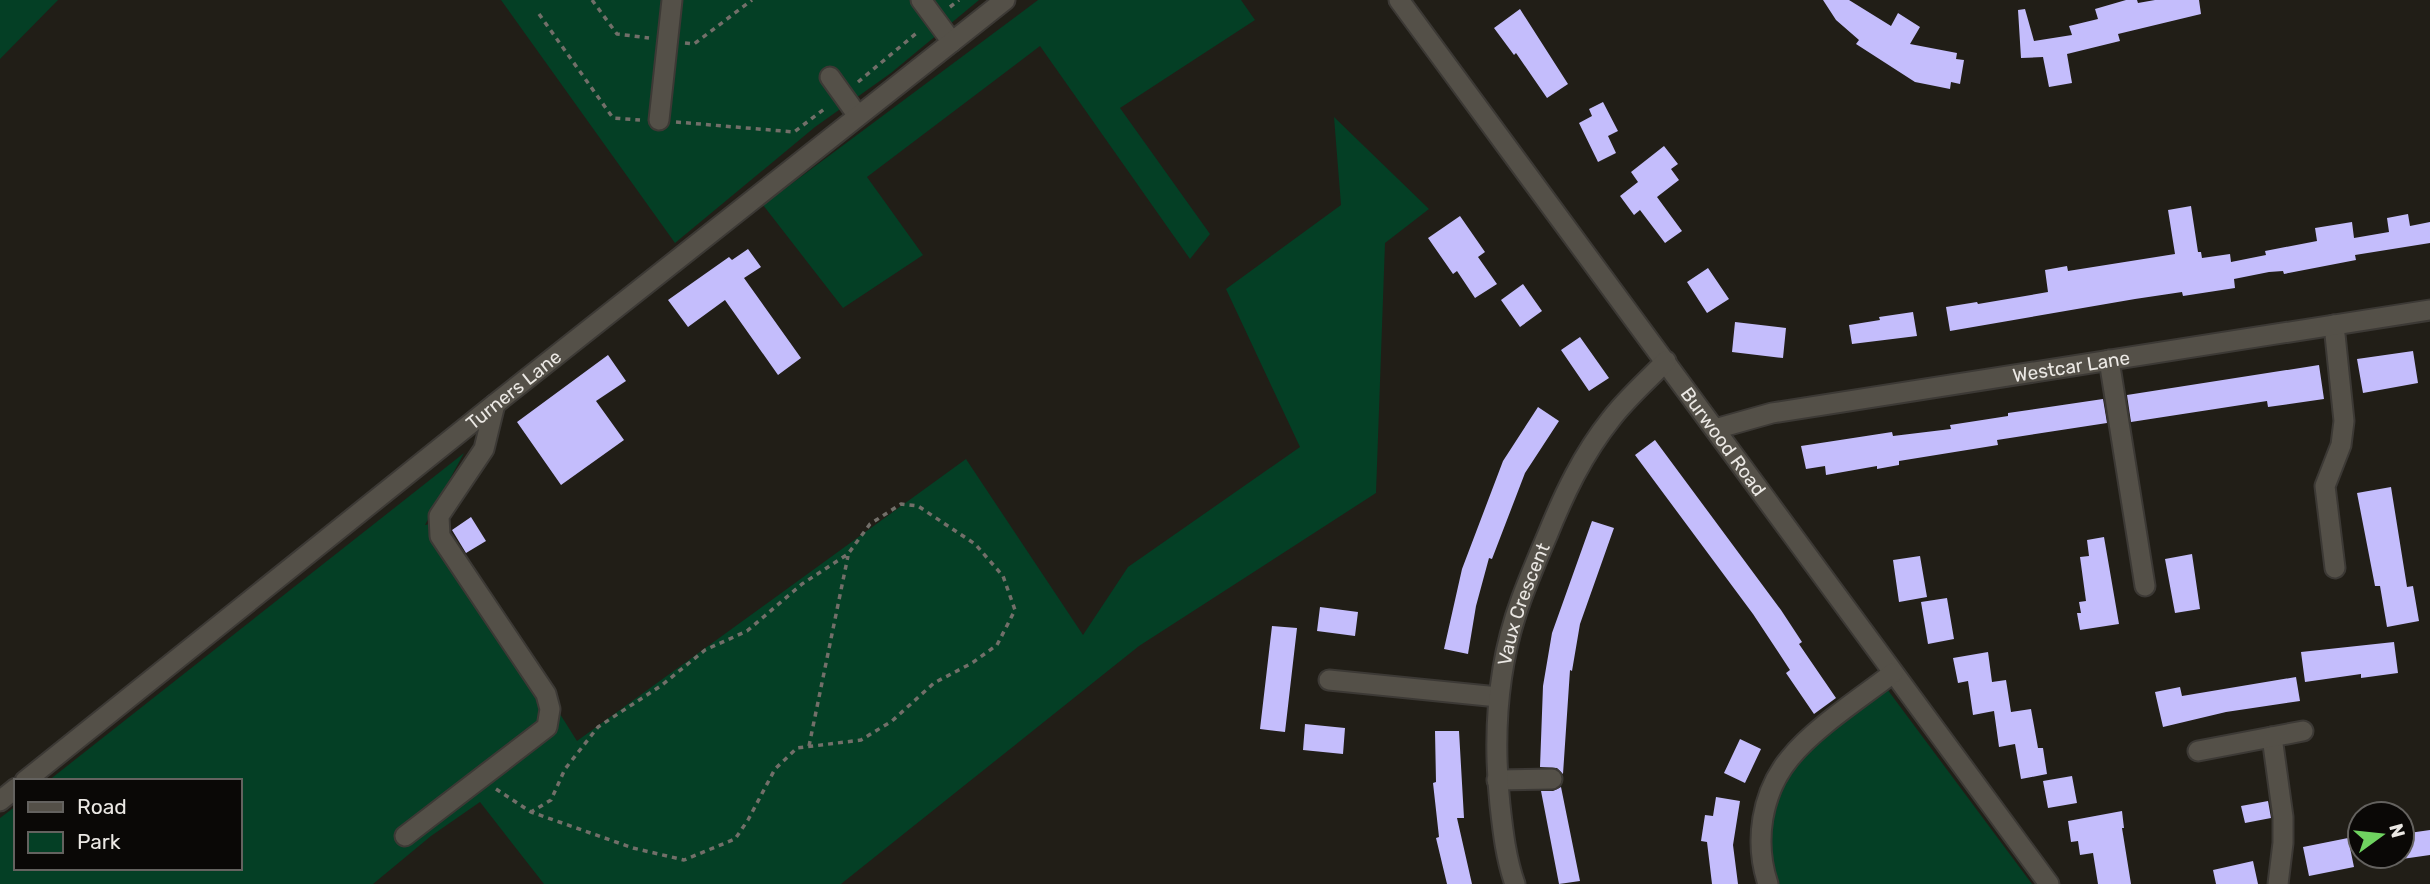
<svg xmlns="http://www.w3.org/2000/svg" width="2430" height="884" viewBox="0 0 2430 884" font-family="Rubik,sans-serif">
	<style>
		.green { fill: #043f25 }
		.building { fill: #c4bdfc }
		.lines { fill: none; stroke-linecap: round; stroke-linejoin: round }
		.minor-casing { stroke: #3c3935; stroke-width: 23 }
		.path { stroke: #726f69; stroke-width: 3.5; stroke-dasharray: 5 5; stroke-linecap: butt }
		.minor { stroke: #545048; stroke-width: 19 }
		.labels { text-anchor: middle; stroke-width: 7; stroke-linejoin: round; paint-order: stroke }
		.street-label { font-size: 19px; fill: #ebe8e4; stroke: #0a0806 }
	</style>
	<rect width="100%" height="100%" fill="#211e17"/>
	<path class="green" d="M0,0h58l-58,59z
		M501,0h478l-88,73 -76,54 -140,116z
		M1038,0h203l14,20 -135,88 90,126 -20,25 -150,-213 -173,131 56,78 -80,53 -80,-103z
		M1334,117l95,92 -44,34 -9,250 -237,153 -298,238h-297l-64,-82 -49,34 -58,48h-373v-66l16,-12v62h224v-87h-192l416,-328 -39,72 14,-3 138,219 389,-282 117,176 45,-68 172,-120 -74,-158 115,-84z
		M1887,689l145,195h-255l-6,-16v-53l25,-55z"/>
	<path class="building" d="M1823,0h26l42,26 7,-13 22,14 -10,17 47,9 -1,6 8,1 -4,24 -9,-2 -1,7 -35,-7 -59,-38 3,-4 -23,-20z
		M2126,0h11l1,3 17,-3h44l2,14 -83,20 2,7 -53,13 5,29 -23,4 -6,-30 -22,1 -3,-48 7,-1 9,32 38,-6 -3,-9 29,-7 -3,-10z
		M1520,9l48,75 -21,14 -31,-45 -2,2 -20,-27z
		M1603,102l15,29 -10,5 8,17 -18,9 -19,-39 13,-7 -3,-7z
		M1664,146l14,18 -7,5 8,11 -22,17 25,34 -17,12 -25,-33 -6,5 -14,-19 18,-14 -7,-10z
		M2191,206l7,46h3l1,6 28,-4 1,8 35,-7 -1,-4 52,-10 -2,-13 37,-6 2,16 35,-6 -2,-14 21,-4 2,12 20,-4v21l-75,12 1,5 -72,14 -1,-3 -14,1 -35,7 1,9 -52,8 -1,-4 -47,7 -185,32 -4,-24 31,-5 1,2 70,-12 -3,-22 22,-4 1,5 107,-17 -7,-44z
		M1460,216l25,36 -7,5 19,27 -22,14 -18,-27 -4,3 -25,-36z
		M748,249l13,18 -17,11 57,80 -23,17 -53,-75 -37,27 -20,-27 61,-43 3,3z
		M1708,268l21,31 -22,14 -20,-31z
		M1523,284l19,27 -22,16 -19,-27z
		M1913,312l4,24 -65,8 -3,-19 31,-5 -1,-3z
		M1735,322l51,6 -3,30 -51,-6z
		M1580,337l29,41 -20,13 -28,-41z
		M2413,351l5,32 -55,10 -6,-34z
		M608,355l18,26 -30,20 28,39 -63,45 -44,-63z
		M2319,365l5,34 -56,8 -1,-6 -136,21 -4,-27z
		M2103,399l4,24 -110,17 1,5 -99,16v4l-22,4v-3l-51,9 -1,-9 -19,3 -5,-23 91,-14 1,4 58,-7 -1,-4 58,-9v-3z
		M1538,407l21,14 -34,52 -33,86 -3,-1 -13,48 -8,48 -24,-5 18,-80 41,-108z
		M1655,440l126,170 21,32 -3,2 37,54 -22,16 -28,-41 4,-3 -37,-56 -118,-159z
		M2391,487l16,100 6,-1 6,35 -32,6 -7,-41h-5l-18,-93z
		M471,517l15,24 -20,12 -14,-23z
		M1592,521l22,7 -34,96 -8,47 -2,-1 -7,104 -6,-6 -17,-1 3,-81 9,-53z
		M2104,537l15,87 -39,6 -3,-17h4l-2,-11 7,-1 -6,-44 9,-1 -2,-16z
		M2192,554l8,55 -25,4 -10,-54z
		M1920,556l7,41 -28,5 -6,-42z
		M1947,598l7,41 -26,5 -7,-42z
		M1320,607l38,5 -3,24 -38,-5z
		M1272,626l25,2 -12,104 -25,-3z
		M2394,642l4,31 -37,5v-4l-56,8 -4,-30z
		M1988,652l4,30 14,-2 5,32 20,-3 7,39h5l4,26 -26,5 -6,-35 -16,3 -5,-36 -21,4 -5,-34 -10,2 -5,-25z
		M2296,677l4,24 -74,11 -63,15 -8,-35 25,-5 2,9z
		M1305,724l40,4 -2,26 -40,-4z
		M1435,731h24l5,87h-7l15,66h-25l-11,-46 3,-1 -6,-54 3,-1z
		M1740,739l21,10 -16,34 -21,-10z
		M2072,776l5,27 -29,5 -5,-27z
		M1561,787l19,94 -21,3 -18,-93h12z
		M1716,797l24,4 -7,44 5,39h-26l-5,-42 -6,-1 4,-26 8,1z
		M2268,801l3,17 -26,5 -4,-17z
		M2122,811l2,17h-2l9,56h-33l-5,-31 -13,2 -2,-14 -7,1 -3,-21z
		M2430,830v25l-28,4v-25z
		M2348,838l6,29 -45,9 -6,-29z
		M2253,861l5,23h-42l-3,-14z"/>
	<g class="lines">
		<defs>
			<g id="minor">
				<path d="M921,0l31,42"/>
				<path id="s1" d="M1399,0l650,884"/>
				<path d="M830,77l28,39"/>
				<path d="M659,120l13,-120"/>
				<path d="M2334,325l10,96 -3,24 -16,41 10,82"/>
				<path d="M2109,360l36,226"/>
				<path id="s2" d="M1715,429l57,-16 658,-103"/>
				<path d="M1329,680l169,17"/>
				<path d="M2272,737l11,80v26l-5,41"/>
				<path d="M2198,751l105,-20"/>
				<path d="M1497,780l55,-1"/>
				<path id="s3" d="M25,781l470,-377 510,-404"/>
				<path d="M0,801l16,-13"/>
				<path d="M405,836l142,-109 3,-18 -4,-15 -106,-158 -1,-20 45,-67 11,-45"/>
				<path id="s4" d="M1515,884c-9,-25 -12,-52 -15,-79 -7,-68 -3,-140 21,-205 8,-22 17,-43 26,-64 17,-42 36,-82 64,-117 16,-21 37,-39 55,-58"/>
				<path d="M1768,884c-14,-42 -7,-91 22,-126 24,-30 72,-61 103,-85"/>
			</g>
		</defs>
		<use href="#minor" class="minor-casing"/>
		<path class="path" d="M592,0l25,34 32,4
			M950,7l9,-7
			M539,14l74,104 27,2
			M685,43l9,1 58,-44
			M858,82l61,-51
			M676,122l118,10 33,-25
			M809,746l39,-190
			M496,789l35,23 102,36 51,12 51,-21 13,-19 27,-51 22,-21 64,-8 31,-19 42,-38 38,-20 25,-18 18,-35 -12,-34 -28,-32 -57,-38 -17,-2 -31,20 -22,30 -46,30 -55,47 -42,19 -43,35 -64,42 -33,42 -14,31 -20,12"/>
		<use href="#minor" class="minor"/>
	</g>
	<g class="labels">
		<g class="street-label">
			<text dy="7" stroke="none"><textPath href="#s2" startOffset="362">Westcar Lane</textPath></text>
			<text dy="7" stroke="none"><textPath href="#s3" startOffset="626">Turners Lane</textPath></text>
			<text dy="7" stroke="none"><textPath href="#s1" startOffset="548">Burwood Road</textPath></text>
			<text dy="7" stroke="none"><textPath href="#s4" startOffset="285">Vaux Crescent</textPath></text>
		</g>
	</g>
	<rect x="14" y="779" width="228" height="91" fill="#0a0806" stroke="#64625f" stroke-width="2"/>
	<rect x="28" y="802" width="35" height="10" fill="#545048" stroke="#64625f" stroke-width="2"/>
	<text x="77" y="814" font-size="21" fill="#ebe8e4">Road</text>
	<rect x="28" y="832" width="35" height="21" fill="#043f25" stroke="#64625f" stroke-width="2"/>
	<text x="77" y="849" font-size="21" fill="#ebe8e4">Park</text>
	<g transform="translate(2381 835) rotate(75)"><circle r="33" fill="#0a0806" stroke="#64625f" stroke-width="2"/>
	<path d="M0-5L12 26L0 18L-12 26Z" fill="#6fd360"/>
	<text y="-10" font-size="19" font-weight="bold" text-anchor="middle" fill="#ebe8e4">N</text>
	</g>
</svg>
